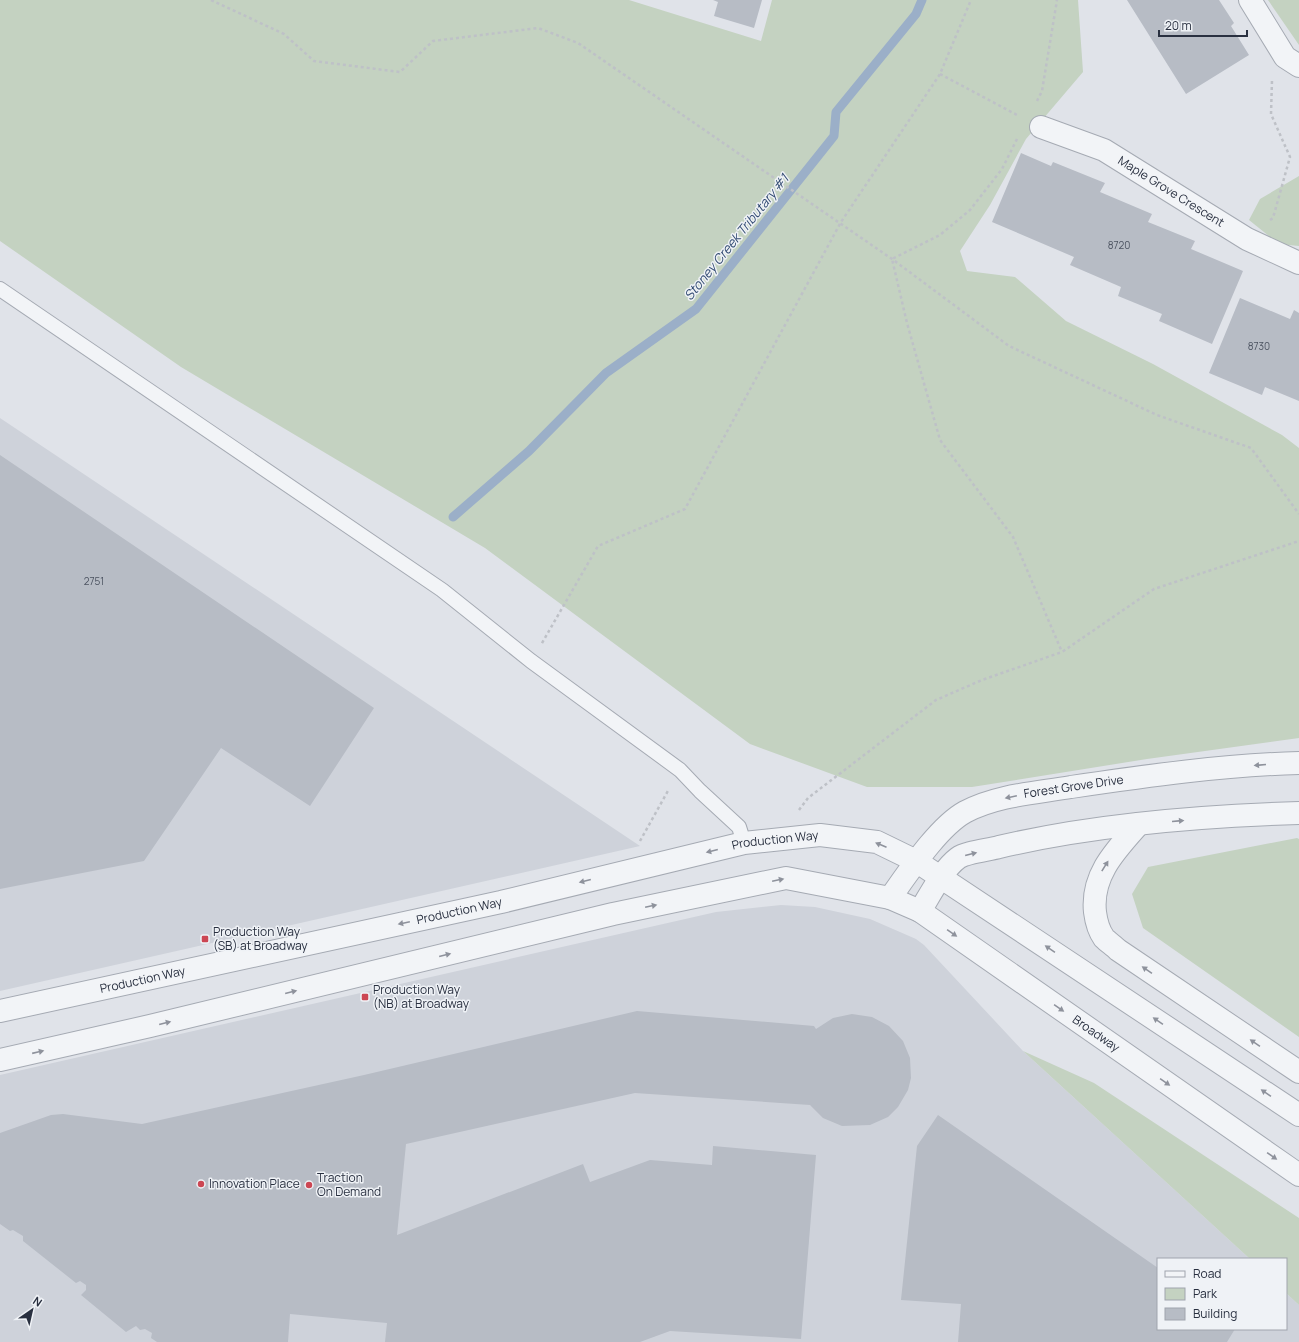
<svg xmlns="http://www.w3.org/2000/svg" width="1299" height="1342" viewBox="0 0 1299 1342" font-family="Manrope,sans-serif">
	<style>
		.built { fill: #ced2da }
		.green { fill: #c4d2c1 }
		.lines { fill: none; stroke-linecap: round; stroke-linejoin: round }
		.stream { stroke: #9bafc8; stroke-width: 9 }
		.building { fill: #b7bcc5 }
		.service-casing { stroke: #a5aab3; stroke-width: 16 }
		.minor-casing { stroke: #a5aab3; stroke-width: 24 }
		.tertiary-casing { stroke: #a5aab3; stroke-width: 24 }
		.path { stroke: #bec1c7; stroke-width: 2.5; stroke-dasharray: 3 3; stroke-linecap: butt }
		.service { stroke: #f2f4f7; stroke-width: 14 }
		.minor { stroke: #f2f4f7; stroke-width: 22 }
		.tertiary { stroke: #f2f4f7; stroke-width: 22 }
		.oneway { fill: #8e929c }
		.poi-dot { fill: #cc4653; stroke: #eff2f6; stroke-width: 1.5 }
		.labels { text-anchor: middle; stroke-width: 3; stroke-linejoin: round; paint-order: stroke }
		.number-label { font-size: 10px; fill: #4c5361 }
		.street-label { font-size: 12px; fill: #293040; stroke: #eff2f6 }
		.poi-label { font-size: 12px; fill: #293040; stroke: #eff2f6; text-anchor: start }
		.water-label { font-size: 13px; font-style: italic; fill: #334c73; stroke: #eff2f6 }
	</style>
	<rect width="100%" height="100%" fill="#e0e3e9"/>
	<path class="built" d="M0,418l640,428 -640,145z
		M781,905l34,2 55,12 46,20 8,6 99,106 227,208h-92v70h128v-36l13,12v37h-1299v-267l716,-163z"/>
	<path class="green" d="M0,0h629l132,41 11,-41h306l5,72 -57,67 -36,66 -30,46 7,20 48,6 51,44 87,43 129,71 17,13v290l-152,21 -175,28h-105l-117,-43 -265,-196 -304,-181 -181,-126z
		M1268,0h31v45z
		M1299,176v70l-20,-2 -30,-24 11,-21z
		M1297,838l2,1v198l-156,-109 -11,-34 16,-27z
		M1023,1051l71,32 205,135v87l-13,-12v-34h-36z"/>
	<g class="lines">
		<path class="stream" d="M453,517l76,-66 77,-78 90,-64 138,-173 2,-24 80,-98 6,-14"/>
	</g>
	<path class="building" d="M713,0h49l-8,28 -40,-12 4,-14z
		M1127,0h92l15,23 -3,3 18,29 -63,39z
		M1021,153l30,13 2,-4 52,21 -5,9 52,22 -4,8 47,19 -4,8 52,22 -31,73 -53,-23 3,-7 -44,-18 3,-9 -51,-22 4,-8 -82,-35z
		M1240,298l50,21 4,-9 5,3v88l-34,-14 -3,8 -53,-22z
		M0,455l374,253 -64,98 -89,-58 -77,113 -144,28z
		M637,1011l177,15 2,3 17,-11 19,-4 20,3 17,9 14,15 7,17 1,20 -3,12 -10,17 -10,10 -18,8 -28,1 -19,-8 -13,-13 -175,-12 -229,51 -9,91 186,-71 7,18 60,-22 62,5 1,-19 103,9 -15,184 -131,-8 -30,11h-255l2,-19 -97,-9 -2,28h-131l-6,-4 1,-5 -7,-4 -5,1 -4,-4 -10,6 -45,-37 5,-5v-5l-6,-4 -4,2 -53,-42v-5l-10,-6 -3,1 -10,-7v-91l51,-18 12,-1 79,10 222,-49z
		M938,1115l220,153v61h77l-8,13h-269l3,-38 -60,-4 16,-154z"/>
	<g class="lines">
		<defs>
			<path id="service" d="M0,289l442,301 89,71 149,109 20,21 39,36 5,16"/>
			<g id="minor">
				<path d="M1250,0l35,57 14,9"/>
				<path id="s1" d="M1041,127l63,23 143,89 52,24"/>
			</g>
			<g id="tertiary">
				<path d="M1139,824c-23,26 -48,51 -44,88 1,8 4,19 9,26 4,4 10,8 14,12l181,122"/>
				<path id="s2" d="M890,898c18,-25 48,-71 75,-86 32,-17 71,-19 106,-25 75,-11 152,-22 228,-24"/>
				<path d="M920,911c10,-16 23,-42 38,-53 8,-6 31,-8 41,-11 97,-23 200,-31 300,-34"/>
				<path id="s3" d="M0,1011l501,-109 243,-59 76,-8 57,7 39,19 383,254"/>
				<path id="s4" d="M0,1060l150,-34 463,-112 173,-36 104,20 30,13 379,264"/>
			</g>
		</defs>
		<use href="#service" class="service-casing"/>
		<use href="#minor" class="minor-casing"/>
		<use href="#tertiary" class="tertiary-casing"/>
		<path class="path" d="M211,0l73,34 30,27 86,11 33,-31 105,-13 40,15 314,216 117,87 148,69 94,33 48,66
			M940,74l79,42
			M1037,101l5,-10 15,-91
			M1017,139l-15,30 -32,41 -30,25 -48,24 15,64 33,117 73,97 49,115
			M1270,220l3,-2 17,-61 -19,-43 1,-34
			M542,643l56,-97 87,-37 156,-287 99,-148 31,-74
			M799,810l9,-12 128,-98 46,-20 80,-28 92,-63 145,-48
			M640,841l29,-52"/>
		<use href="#service" class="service"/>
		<use href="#minor" class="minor"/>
		<use href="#tertiary" class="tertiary"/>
	</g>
	<defs><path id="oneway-solid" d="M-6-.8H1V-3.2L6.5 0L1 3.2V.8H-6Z"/></defs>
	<g class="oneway">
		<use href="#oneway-solid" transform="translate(1260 765) rotate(175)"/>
		<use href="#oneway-solid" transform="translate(1011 797) rotate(168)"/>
		<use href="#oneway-solid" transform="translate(1178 821) rotate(-5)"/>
		<use href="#oneway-solid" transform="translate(881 845) rotate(-157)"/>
		<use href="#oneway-solid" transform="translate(712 851) rotate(166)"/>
		<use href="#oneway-solid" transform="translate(971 854) rotate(-14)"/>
		<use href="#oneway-solid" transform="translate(1105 866) rotate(-58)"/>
		<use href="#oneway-solid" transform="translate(778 880) rotate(-12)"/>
		<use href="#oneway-solid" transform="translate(585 881) rotate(166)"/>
		<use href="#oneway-solid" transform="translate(651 906) rotate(-12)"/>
		<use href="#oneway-solid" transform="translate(404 923) rotate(168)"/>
		<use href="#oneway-solid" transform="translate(952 933) rotate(35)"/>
		<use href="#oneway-solid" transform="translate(1050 949) rotate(-146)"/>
		<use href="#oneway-solid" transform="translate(445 955) rotate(-14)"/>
		<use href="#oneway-solid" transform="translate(1147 970) rotate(-146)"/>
		<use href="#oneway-solid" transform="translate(291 992) rotate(-14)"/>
		<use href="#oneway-solid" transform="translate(1059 1008) rotate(35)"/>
		<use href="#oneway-solid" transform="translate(1158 1021) rotate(-146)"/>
		<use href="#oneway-solid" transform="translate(165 1023) rotate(-14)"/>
		<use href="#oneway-solid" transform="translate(1255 1043) rotate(-146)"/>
		<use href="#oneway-solid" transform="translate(38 1052) rotate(-13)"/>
		<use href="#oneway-solid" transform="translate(1165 1082) rotate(35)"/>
		<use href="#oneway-solid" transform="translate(1266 1093) rotate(-146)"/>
		<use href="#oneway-solid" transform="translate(1272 1156) rotate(35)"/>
	</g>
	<g class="poi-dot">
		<rect x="201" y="935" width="8" height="8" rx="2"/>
		<rect x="361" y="993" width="8" height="8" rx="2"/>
		<circle cx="201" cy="1184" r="4"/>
		<circle cx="309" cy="1185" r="4"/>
	</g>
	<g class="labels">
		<g class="number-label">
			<text x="1119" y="249">8720</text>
			<text x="1259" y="350">8730</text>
			<text x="94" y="585">2751</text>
		</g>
		<g class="street-label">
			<text dy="4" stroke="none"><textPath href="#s1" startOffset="146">Maple Grove Crescent</textPath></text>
			<text dy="4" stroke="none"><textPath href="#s2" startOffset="227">Forest Grove Drive</textPath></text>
			<text dy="4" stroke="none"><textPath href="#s3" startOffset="794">Production Way</textPath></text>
			<text dy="4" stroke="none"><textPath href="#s3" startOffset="470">Production Way</textPath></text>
			<text dy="4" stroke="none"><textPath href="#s3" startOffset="146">Production Way</textPath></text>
			<text dy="4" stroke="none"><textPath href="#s4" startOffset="1160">Broadway</textPath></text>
		</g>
		<g class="poi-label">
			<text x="213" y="936">Production Way<tspan x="213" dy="14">(SB) at Broadway</tspan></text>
			<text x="373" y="994">Production Way<tspan x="373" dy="14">(NB) at Broadway</tspan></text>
			<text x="317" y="1182">Traction<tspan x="317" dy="14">On Demand</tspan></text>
			<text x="209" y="1188">Innovation Place</text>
		</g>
		<g class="water-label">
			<text transform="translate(736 237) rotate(-51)" y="5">Stoney Creek Tributary #1</text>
		</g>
	</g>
	<rect x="1157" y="1258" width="130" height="72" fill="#eff2f6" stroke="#a0a4ad"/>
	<rect x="1165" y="1271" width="20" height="6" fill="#f2f4f7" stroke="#a0a4ad"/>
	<text x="1193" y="1278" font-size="12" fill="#293040">Road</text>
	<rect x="1165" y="1288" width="20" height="12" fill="#c4d2c1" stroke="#a0a4ad"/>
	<text x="1193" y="1298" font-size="12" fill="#293040">Park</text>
	<rect x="1165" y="1308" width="20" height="12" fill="#b7bcc5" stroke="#a0a4ad"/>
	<text x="1193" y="1318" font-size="12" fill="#293040">Building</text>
	<g transform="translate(32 1310) rotate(34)" stroke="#eff2f6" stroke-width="3" paint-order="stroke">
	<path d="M0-3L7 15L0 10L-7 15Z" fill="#293040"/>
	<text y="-6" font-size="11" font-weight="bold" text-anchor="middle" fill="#293040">N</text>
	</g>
	<path d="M1159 30v6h88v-6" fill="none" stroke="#293040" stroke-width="2"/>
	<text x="1165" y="30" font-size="12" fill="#293040" stroke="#eff2f6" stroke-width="3" paint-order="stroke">20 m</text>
</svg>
